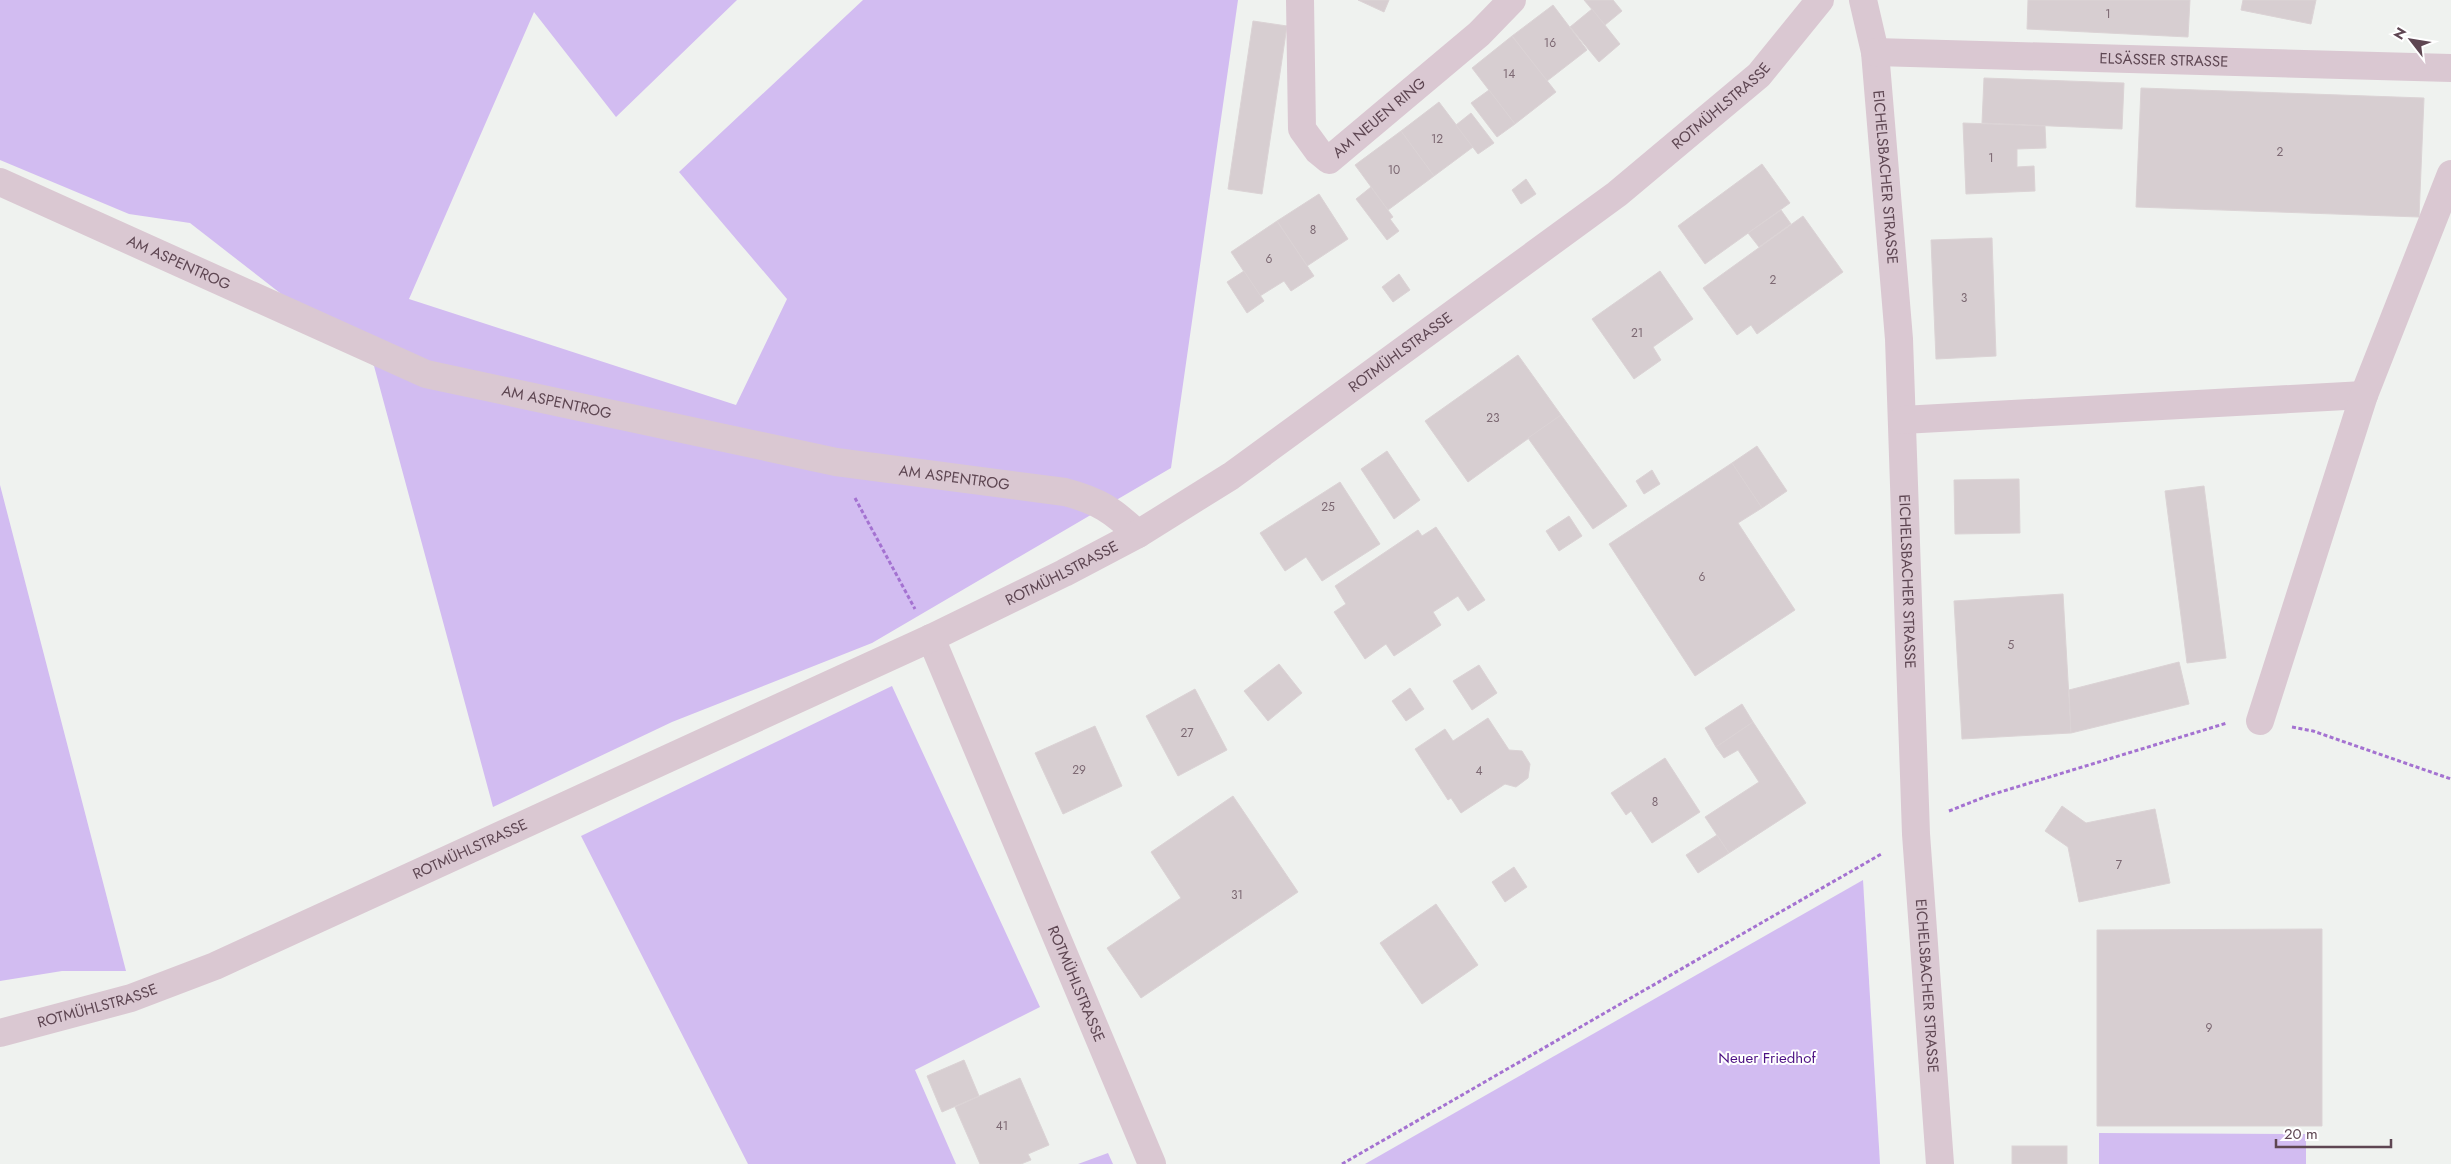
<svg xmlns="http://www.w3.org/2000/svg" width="2451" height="1164" font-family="Jost,sans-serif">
<rect width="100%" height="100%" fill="#eff2ef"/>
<g fill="#d2bcf1">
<polygon points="0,0 737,0 616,117 534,12 409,299 736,405 787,299 679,172 863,0 1238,0 1171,468 872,643 672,722 493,807 374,366 190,223 129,214 0,160"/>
<polygon points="0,485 126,971 62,971 0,981"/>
<polygon points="892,686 1040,1007 915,1070 956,1164 748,1164 581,836"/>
<polygon points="1863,880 1880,1164 1365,1164"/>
<polygon points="2099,1133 2306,1134 2306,1164 2099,1164"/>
<polygon points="1108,1153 1113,1164 1078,1164"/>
</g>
<g fill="#d7ced1" stroke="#dbd3d5">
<polygon points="1358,0 1389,0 1384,12"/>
<polygon points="1584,0 1613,0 1622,11 1605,25"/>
<polygon points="2028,0 2190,0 2188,37 2027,29"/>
<polygon points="2243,0 2316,0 2311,24 2241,10"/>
<polygon points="1553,5 1587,50 1547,81 1512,36"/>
<polygon points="1592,9 1620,44 1599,62 1570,27"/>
<polygon points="1253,21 1287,26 1262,194 1228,189"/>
<polygon points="1512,36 1556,92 1515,124 1472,68"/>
<polygon points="1984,78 2124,83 2122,129 1982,123"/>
<polygon points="2141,88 2424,98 2419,217 2136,207"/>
<polygon points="1489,90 1515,124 1497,137 1471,103"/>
<polygon points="1439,102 1473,147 1434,176 1401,131"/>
<polygon points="1471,113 1494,143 1478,154 1456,125"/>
<polygon points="1963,123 2045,126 2046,148 2017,149 2017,167 2034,166 2035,191 1966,194"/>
<polygon points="1401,131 1434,176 1388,210 1355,165"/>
<polygon points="1762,164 1790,203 1705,264 1678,226"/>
<polygon points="1526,179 1536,194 1521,204 1512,190"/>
<polygon points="1371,187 1393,217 1390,219 1399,231 1387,240 1356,199"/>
<polygon points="1319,194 1348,239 1307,266 1277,221"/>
<polygon points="1781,210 1791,224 1759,247 1748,233"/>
<polygon points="1803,216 1843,272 1757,334 1751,325 1737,335 1703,288"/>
<polygon points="1277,221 1314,276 1291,291 1284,281 1260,296 1231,252"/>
<polygon points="1992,238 1996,356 1936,359 1931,240"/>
<polygon points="1244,271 1264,301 1247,313 1227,282"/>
<polygon points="1660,271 1693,319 1653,347 1661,360 1634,379 1592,319"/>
<polygon points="1399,274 1410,290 1393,302 1382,287"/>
<polygon points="1518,355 1561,415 1468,482 1425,421"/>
<polygon points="1561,415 1627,506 1593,529 1528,438"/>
<polygon points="1757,446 1787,491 1762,508 1732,463"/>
<polygon points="1387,451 1420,500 1394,519 1361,469"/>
<polygon points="1732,463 1762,508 1738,523 1795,610 1695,676 1609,544"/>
<polygon points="1652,470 1660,484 1644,494 1636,481"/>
<polygon points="2019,479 2020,533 1955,534 1954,480"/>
<polygon points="1340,482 1380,544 1322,581 1306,557 1285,571 1260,533"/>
<polygon points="2204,486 2226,658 2187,663 2165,491"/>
<polygon points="1569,516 1582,536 1559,551 1546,531"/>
<polygon points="1436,527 1485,600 1468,611 1458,596 1433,612 1441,625 1394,656 1386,644 1365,659 1334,612 1346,604 1335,586 1418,530 1422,536"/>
<polygon points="2063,594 2071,733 1962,739 1954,601"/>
<polygon points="2179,662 2189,704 2071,733 2069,690"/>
<polygon points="1279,664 1302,693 1268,721 1244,691"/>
<polygon points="1479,665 1497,693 1472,710 1453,681"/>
<polygon points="1410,688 1424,709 1406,721 1392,701"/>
<polygon points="1195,689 1227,750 1178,776 1146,716"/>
<polygon points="1742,704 1753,722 1716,747 1705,728"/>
<polygon points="1488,718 1509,750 1522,751 1530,764 1528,778 1516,787 1505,784 1461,813 1451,798 1448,800 1415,749 1445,729 1453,741"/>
<polygon points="1753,722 1806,803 1729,853 1705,817 1759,782 1738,750 1724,758 1716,747"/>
<polygon points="1095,726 1122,786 1063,814 1035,753"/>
<polygon points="1665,758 1700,812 1652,843 1631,811 1626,815 1611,793"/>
<polygon points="1233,796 1298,892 1141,998 1107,948 1181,898 1151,852"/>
<polygon points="2062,806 2086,823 2155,809 2170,883 2079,902 2068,847 2045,831"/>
<polygon points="1717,835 1729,853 1698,873 1686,855"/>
<polygon points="1514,867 1527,887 1505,902 1492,882"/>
<polygon points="1436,904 1478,965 1422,1004 1380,943"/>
<polygon points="2322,929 2322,1126 2097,1126 2097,930"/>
<polygon points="964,1060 979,1096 942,1112 927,1076"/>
<polygon points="1020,1078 1049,1145 1028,1154 1031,1160 1021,1164 980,1164 955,1107"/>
<rect x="2012" y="1146" width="55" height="18"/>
</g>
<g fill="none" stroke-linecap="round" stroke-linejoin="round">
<g stroke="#a472d1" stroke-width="3" stroke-dasharray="4 2.5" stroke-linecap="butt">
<polyline points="855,498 915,609"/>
<polyline points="2292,727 2313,731 2451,779"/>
<polyline points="1949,811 1987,796 2227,723"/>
<polyline points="1342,1164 1883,853"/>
</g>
<g stroke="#dac8d2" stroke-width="28">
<path id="s1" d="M1300,0L1302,129L1318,151L1329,160L1479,34L1512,0"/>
<path id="s2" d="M1863,0L1875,52L1899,339L1916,834L1940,1164"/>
<path id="s3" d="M1875,52L2451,68"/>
<path id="s4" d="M0,182L426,374L836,462L1065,492C1099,501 1112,510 1138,534"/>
<polyline points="1902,420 2364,395"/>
<path id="s5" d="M931,638L1152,1164"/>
<polyline points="2260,721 2364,395 2451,174"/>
<path id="s6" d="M0,1033L131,998L215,966L931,638L1064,573L1138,534L1231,476L1617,194L1759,75L1820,0"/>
</g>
</g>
<g text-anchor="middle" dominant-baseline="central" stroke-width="4" stroke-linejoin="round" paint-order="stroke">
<g font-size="12" fill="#7c6872">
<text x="2108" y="14">1</text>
<text x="1550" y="43">16</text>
<text x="1509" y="74">14</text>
<text x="1437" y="139">12</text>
<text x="2280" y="152">2</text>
<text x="1991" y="158">1</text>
<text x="1394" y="170">10</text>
<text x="1313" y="230">8</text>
<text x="1269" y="259">6</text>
<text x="1773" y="280">2</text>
<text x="1964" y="298">3</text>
<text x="1637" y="333">21</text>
<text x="1493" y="418">23</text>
<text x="1328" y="507">25</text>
<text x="1702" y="577">6</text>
<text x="2011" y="645">5</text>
<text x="1187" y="733">27</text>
<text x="1079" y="770">29</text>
<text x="1479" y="771">4</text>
<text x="1655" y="802">8</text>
<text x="2119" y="865">7</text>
<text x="1237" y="895">31</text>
<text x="2209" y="1028">9</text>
<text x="1002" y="1126">41</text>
</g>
<g font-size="15" fill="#5e4652" stroke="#fff">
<text stroke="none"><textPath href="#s3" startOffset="289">ELSÄSSER STRASSE</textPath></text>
<text stroke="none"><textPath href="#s6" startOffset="1969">ROTMÜHLSTRASSE</textPath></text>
<text stroke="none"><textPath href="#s1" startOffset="236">AM NEUEN RING</textPath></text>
<text stroke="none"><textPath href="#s2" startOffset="179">EICHELSBACHER STRASSE</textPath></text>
<text stroke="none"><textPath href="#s4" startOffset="196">AM ASPENTROG</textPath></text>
<text stroke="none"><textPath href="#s6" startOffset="1564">ROTMÜHLSTRASSE</textPath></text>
<text stroke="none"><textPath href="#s4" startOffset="601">AM ASPENTROG</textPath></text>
<text stroke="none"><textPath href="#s4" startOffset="1006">AM ASPENTROG</textPath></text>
<text stroke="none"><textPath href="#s6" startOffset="1159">ROTMÜHLSTRASSE</textPath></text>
<text stroke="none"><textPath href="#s2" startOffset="584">EICHELSBACHER STRASSE</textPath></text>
<text stroke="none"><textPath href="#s6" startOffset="506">ROTMÜHLSTRASSE</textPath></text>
<text stroke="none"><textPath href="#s5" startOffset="375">ROTMÜHLSTRASSE</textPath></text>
<text stroke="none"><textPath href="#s2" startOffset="989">EICHELSBACHER STRASSE</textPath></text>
<text stroke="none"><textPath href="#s6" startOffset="101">ROTMÜHLSTRASSE</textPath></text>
</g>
<g font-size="15" fill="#4d1284" stroke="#fff">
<text x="1767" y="1058">Neuer Friedhof</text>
</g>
</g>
<g transform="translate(2411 40) rotate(301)" stroke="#ffffff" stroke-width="4" paint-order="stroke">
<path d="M0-4L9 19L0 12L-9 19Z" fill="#5e4652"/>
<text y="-8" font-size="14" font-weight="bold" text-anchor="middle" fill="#5e4652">N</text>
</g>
<path d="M2276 1139v8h115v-8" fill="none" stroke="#5e4652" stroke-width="2.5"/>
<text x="2284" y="1139" font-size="15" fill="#5e4652" stroke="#ffffff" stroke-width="4" paint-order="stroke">20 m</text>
</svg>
